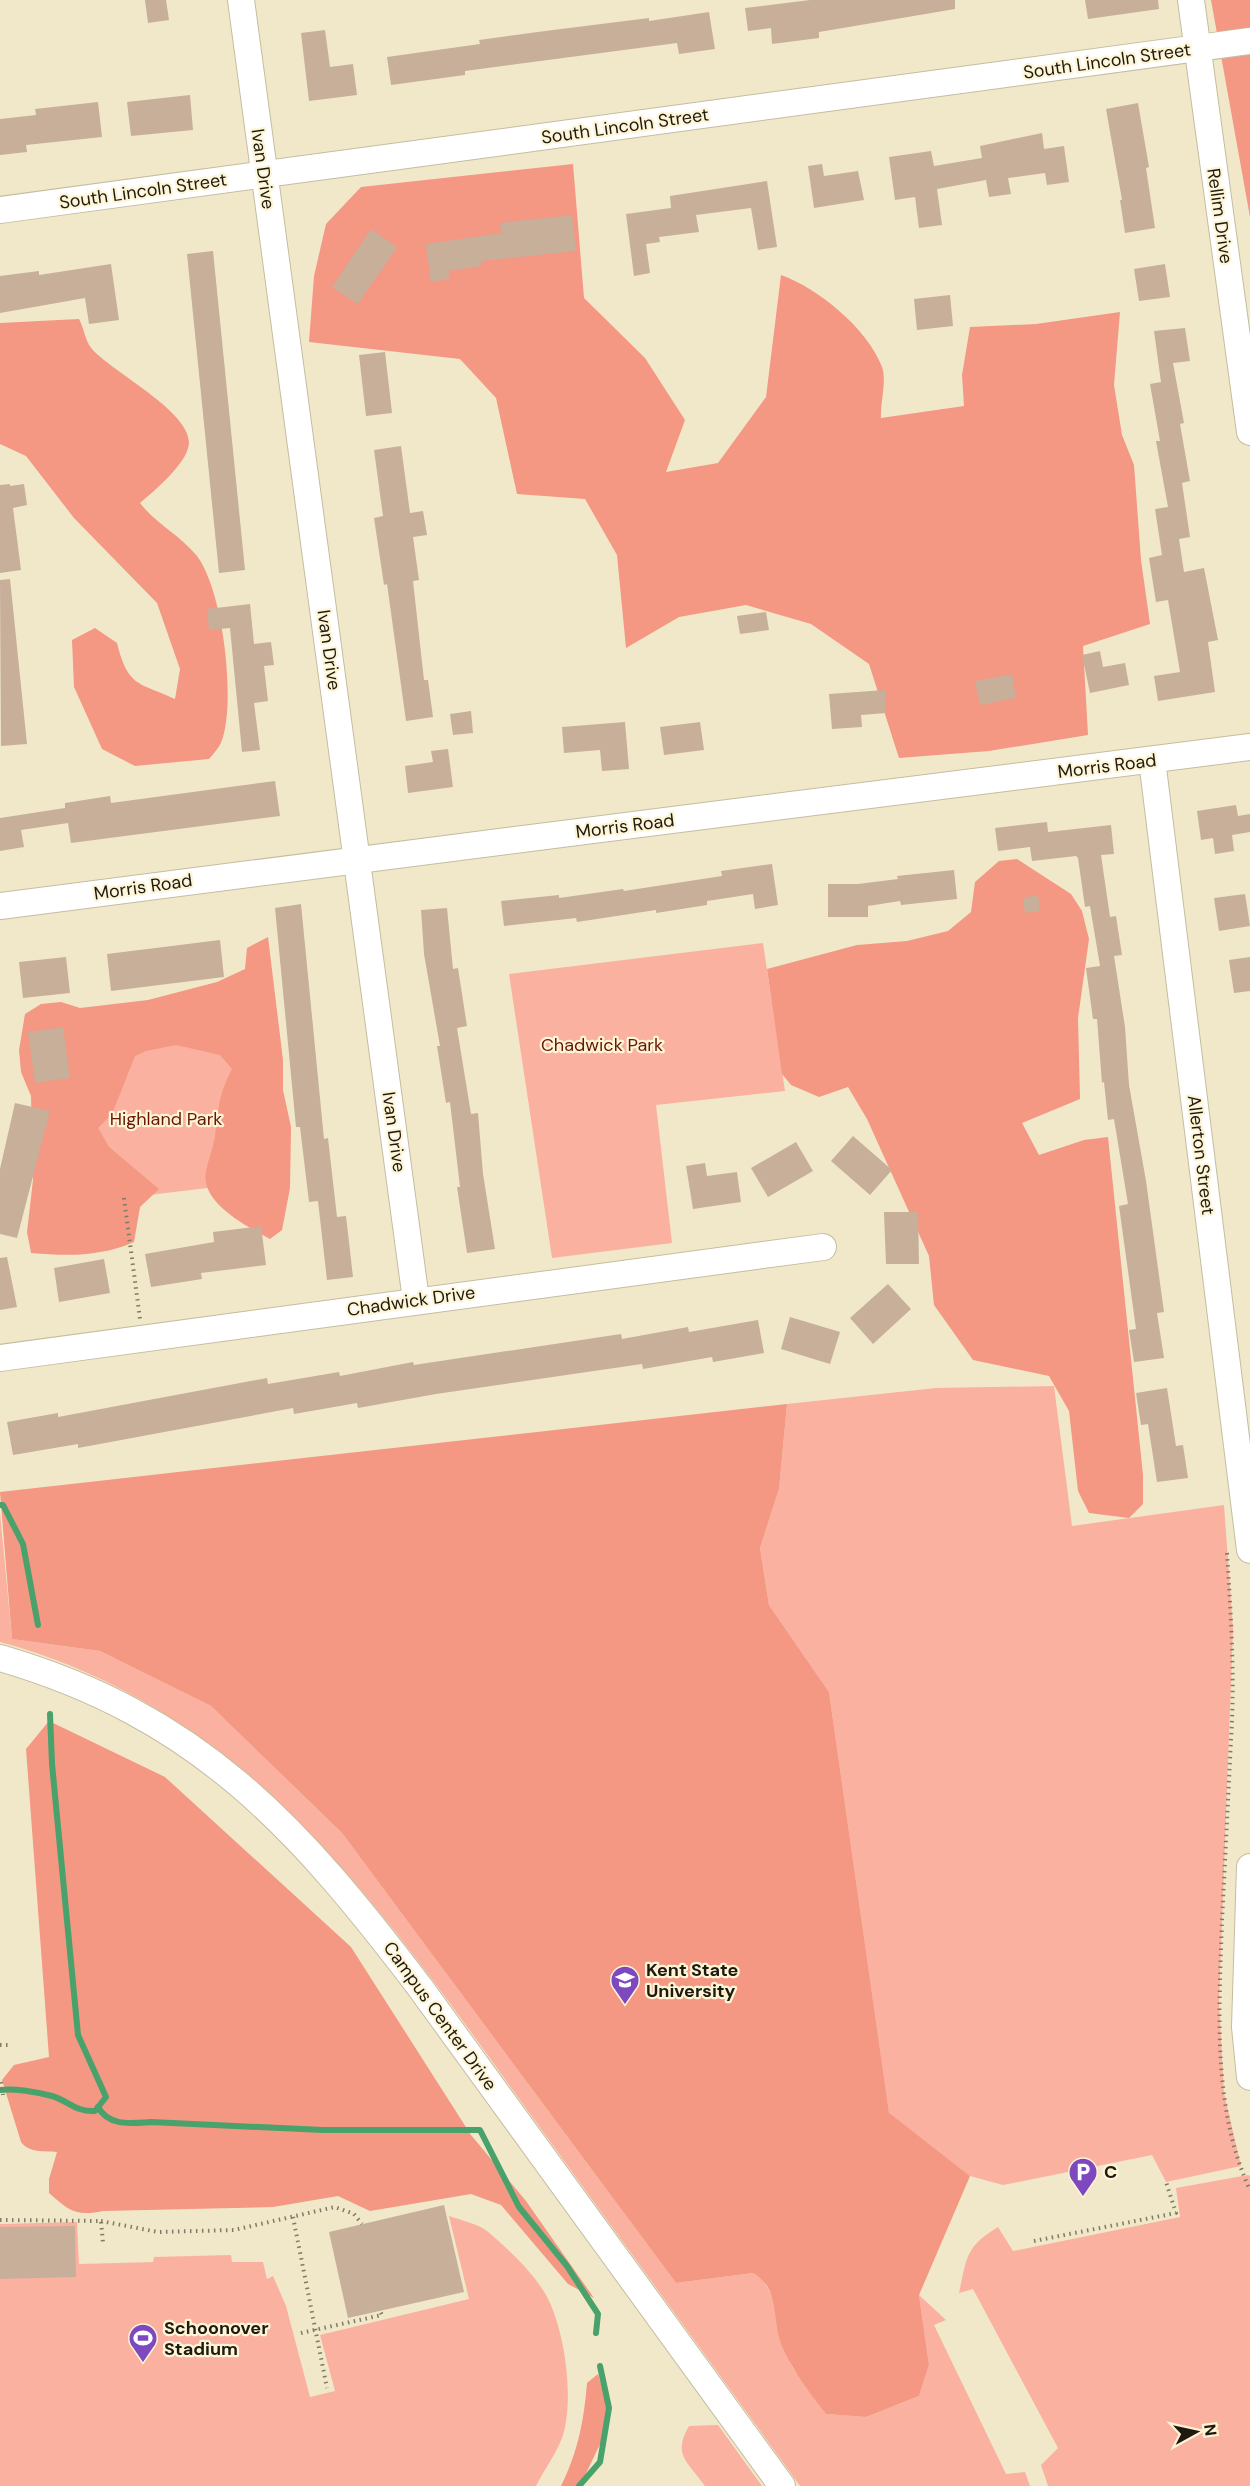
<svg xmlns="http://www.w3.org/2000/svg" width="1250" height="2486" font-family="'DM Sans',sans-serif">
<rect width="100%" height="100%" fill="#f1e8ca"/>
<g fill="#fbb1a0">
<polygon points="763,943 785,1091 656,1105 672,1243 552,1258 509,974"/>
<polygon points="206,1027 244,1063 232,1185 116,1199 82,1141 124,1028"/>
<polygon points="1054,1386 1072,1526 1224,1505 1233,1629 1219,2002 1224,2093 1241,2166 1166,2182 1152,2155 1003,2185 970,2176 889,2114 829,1692 769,1605 760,1548 779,1489 787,1404 936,1388"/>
<path d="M0,1513L12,1639L100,1651L211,1706L342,1833L676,2283L753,2273L762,2278L774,2300L780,2341L793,2368L826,2414L866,2417L919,2396L929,2365L919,2295L946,2320L934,2325L1006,2474L1025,2472L1030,2486H800C714,2367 627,2248 541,2129C393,1926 258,1712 0,1642Z"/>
<path d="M1248,2175L1250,2176V2486H1048L1041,2465L1058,2448L973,2289L959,2293C967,2257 965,2247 998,2227L1013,2251L1180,2217L1176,2188Z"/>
<path d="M449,2216C461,2220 478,2224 487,2231C507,2248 533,2272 546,2295C565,2329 575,2401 562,2438C556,2454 544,2470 536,2486H0V2224L77,2222L79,2264L153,2262L154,2257L231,2255L232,2262H263L267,2279L273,2276L286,2306L310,2397L335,2391L320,2335L469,2299Z"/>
<path d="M718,2425L762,2486H705C688,2462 672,2455 689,2426Z"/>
</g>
<g fill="#f49783">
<polygon points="1211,0 1250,0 1250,217"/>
<path d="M573,164L584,298L645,358L685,420L666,472L718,463L766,397L781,275C818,288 868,329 882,367C887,381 880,403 881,418L964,406L962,375L970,327L1036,324L1120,312L1114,385L1122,435L1134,465L1141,560L1150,624L1083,646L1088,735L989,751L899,758L869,664L811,624L746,605L679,617L626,648L617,555L585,499L517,494L496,398L460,359L309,342L314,276L326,224L361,187Z"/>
<path d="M79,319C84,328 85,341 92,349C112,372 190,411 189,443C188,463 154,491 140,503C156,524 180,535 197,556C223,590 236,701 222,740C220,747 213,754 209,759L135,766L102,749L74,687L72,640L95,628L117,643C128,687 138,682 175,699L180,669L157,603L74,518L26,456L0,444V323Z"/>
<polygon points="1017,859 1071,894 1082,911 1089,939 1078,1018 1080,1099 1022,1123 1039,1155 1084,1140 1108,1137 1143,1475 1143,1504 1129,1518 1089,1513 1078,1491 1069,1411 1049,1376 973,1360 934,1305 929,1256 867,1119 848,1087 819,1097 791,1085 782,1074 767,969 857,945 907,941 948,931 971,912 975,882 999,861"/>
<path d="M268,937L283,1060V1090L291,1127L290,1188L282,1230L270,1239C248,1227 200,1203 206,1172C208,1160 213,1149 215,1136C219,1107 218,1096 232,1069L220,1055L176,1045L146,1051L135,1056L112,1114L98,1128L109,1147L159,1189L140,1207L134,1242C99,1257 68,1256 31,1253L27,1232L33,1180L31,1096L21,1072L19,1050L25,1014L41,1004L61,1002L80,1008L148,1000L217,982L245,969L247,948Z"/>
<path d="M787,1404L779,1489L760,1548L769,1605L829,1692L889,2113L970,2176L919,2295L929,2365L919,2396L866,2417L826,2414C809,2392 792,2370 781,2344C772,2319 780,2288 753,2273L676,2283L342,1833L211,1706L100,1651L12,1639L0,1492Z"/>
<path d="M49,1721L165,1777L351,1947L471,2135L526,2201L594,2298L568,2284L501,2205L471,2194L370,2211L338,2196L273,2207L103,2211C76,2217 68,2210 49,2193V2179L57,2152C44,2151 29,2153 21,2142L2,2080L14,2065L49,2057L26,1749Z"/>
<path d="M598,2374L607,2405L601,2442L580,2486H561C578,2452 584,2420 587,2383Z"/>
</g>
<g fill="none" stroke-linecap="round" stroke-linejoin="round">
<g stroke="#49a16c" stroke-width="6">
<polyline points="0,1505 3,1505 23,1544 38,1625"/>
<path d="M0,2090C14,2088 37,2092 52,2096C69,2101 75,2112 95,2111L106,2097L78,2035L52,1764L50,1714"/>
<path d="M98,2107C109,2127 132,2123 151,2122L323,2130H480L519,2207L567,2266L598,2314L596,2333"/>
<polyline points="579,2486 600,2462 609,2408 600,2366"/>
</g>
</g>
<g fill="#c7af9a">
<polygon points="145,0 166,0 169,20 148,23"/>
<polygon points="810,0 955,0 955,9 819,32 819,38 772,44 771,28 748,31 745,8"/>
<polygon points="1085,0 1158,0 1159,9 1088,19"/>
<polygon points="709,12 715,49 679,54 677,43 465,71 465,75 391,85 387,57 480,44 479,40 553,30 649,18 649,21"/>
<polygon points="325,30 330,67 353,64 357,95 309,101 301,33"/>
<polygon points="190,95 193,130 131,136 127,102"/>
<polygon points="98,102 102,137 26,145 27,152 0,155 0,119 36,115 35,109"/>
<polygon points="1138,103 1149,167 1146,168 1155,228 1125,233 1120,200 1122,200 1106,109"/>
<polygon points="1042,133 1044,149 1064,146 1069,182 1047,185 1045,173 1008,178 1011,194 989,197 986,180 937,189 942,225 919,228 915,197 895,200 889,157 931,151 934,166 982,158 980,146"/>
<polygon points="822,164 824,176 858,171 864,200 814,208 808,166"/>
<polygon points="767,181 777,247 758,250 751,208 696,215 699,232 659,237 660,242 646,244 650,273 634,276 626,214 671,208 670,196"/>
<polygon points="572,215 576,251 481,261 482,266 448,271 450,279 431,282 426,244 501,233 500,223"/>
<polygon points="371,229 397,247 358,304 332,287"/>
<polygon points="213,251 245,570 219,573 187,254"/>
<polygon points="111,264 119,320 89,324 85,298 0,313 0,276 39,271 39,275"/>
<polygon points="1165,264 1170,297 1139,301 1134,269"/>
<polygon points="950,295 953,326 917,330 914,299"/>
<polygon points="1185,328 1190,361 1173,363 1184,423 1180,424 1190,481 1182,483 1190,537 1179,539 1184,572 1204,568 1218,640 1208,642 1215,692 1158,701 1154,676 1180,672 1168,600 1156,602 1149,558 1162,555 1155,509 1168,507 1156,441 1160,441 1150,384 1161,382 1154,331"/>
<polygon points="385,352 392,413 366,416 359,355"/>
<polygon points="401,446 410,513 423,511 427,535 413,537 419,580 413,581 424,680 428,680 433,717 406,721 387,584 384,585 374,518 383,516 374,450"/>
<polygon points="10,484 10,486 24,484 27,505 13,508 21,570 0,573 0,485"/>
<polygon points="10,579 27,744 1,746 0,580"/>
<polygon points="250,604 254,644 271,642 274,665 264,666 268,701 254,703 260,750 242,752 230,628 209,630 207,609"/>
<polygon points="766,612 769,630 740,634 737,616"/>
<polygon points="1100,651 1103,667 1125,663 1129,685 1090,693 1082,655"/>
<polygon points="1012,674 1016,698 980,705 975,681"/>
<polygon points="885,690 886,713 861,715 862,727 832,729 829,694"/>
<polygon points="471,711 473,733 453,735 450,714"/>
<polygon points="625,722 629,769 602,771 600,750 564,753 562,727"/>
<polygon points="700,722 704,750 664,755 660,727"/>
<polygon points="448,749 453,787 408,793 405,766 433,762 431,751"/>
<polygon points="275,781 280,816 71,843 68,823 21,830 24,847 0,851 0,818 65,808 65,803 110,796 111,803"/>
<polygon points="1236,805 1238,816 1250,814 1250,832 1232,835 1234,851 1215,854 1213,838 1201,840 1197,811"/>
<polygon points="1047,822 1048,832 1111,825 1114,854 1101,855 1110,917 1116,916 1122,955 1114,956 1125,1027 1129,1085 1146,1181 1164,1312 1157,1313 1164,1358 1134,1362 1129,1330 1136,1329 1119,1206 1128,1204 1114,1119 1108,1120 1104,1082 1102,1083 1097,1019 1093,1019 1086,968 1100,966 1090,906 1085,907 1078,858 1076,856 1032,861 1030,847 998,851 995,828"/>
<polygon points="772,864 778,905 755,909 753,894 707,901 707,905 656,913 656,910 577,922 576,918 504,926 501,901 559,895 559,898 623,889 624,891 722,876 721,871"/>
<polygon points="954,870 957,899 901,905 900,901 868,906 868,917 828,917 828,884 858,884 898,879 897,876"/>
<polygon points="1245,894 1250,926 1219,931 1214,898"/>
<polygon points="1038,895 1040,911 1025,913 1023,898"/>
<polygon points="301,904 324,1139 328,1138 337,1217 346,1216 353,1277 327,1280 318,1201 309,1202 300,1127 296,1127 275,908"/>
<polygon points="447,908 453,969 458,968 467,1026 457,1028 471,1114 478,1113 483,1174 495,1249 467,1253 457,1187 460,1187 450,1102 446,1103 437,1046 440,1046 424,954 421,910"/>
<polygon points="220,940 224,977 111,991 107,954"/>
<polygon points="66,957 70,993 23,998 19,962"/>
<polygon points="1250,957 1250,991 1234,993 1229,960"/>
<polygon points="63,1027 70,1078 35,1083 28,1032"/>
<polygon points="15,1103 50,1111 17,1238 0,1234 0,1169"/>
<polygon points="853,1136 892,1170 870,1195 831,1161"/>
<polygon points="796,1142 813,1171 768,1197 751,1168"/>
<polygon points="705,1163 707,1176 737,1172 741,1202 693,1209 686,1166"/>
<polygon points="884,1212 918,1212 919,1264 886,1264"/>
<polygon points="261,1226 266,1265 201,1273 202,1279 151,1287 145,1254 214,1242 213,1232"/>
<polygon points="7,1257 17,1307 0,1310 0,1258"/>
<polygon points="104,1259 110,1293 59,1302 54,1268"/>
<polygon points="888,1284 911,1309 873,1344 850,1318"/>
<polygon points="790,1317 840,1332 830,1364 781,1349"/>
<polygon points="758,1320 764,1353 713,1362 712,1357 643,1369 642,1364 436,1394 358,1408 357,1403 294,1414 293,1408 78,1448 78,1444 13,1455 7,1422 58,1413 58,1417 267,1378 268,1384 339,1372 340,1376 413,1362 414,1365 621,1334 622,1339 688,1327 689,1332"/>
<polygon points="1167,1388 1176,1446 1183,1445 1188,1478 1157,1482 1148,1424 1141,1425 1136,1393"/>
<polygon points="444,2205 464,2292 348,2318 329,2232"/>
<polygon points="75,2226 76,2277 0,2279 0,2227"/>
</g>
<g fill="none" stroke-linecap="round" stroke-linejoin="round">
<g stroke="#c5bda0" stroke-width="28">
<g id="minor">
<polyline points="241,0 416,1300"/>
<polyline points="1191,0 1250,432"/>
<polyline points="0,210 1250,41"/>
<polyline points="1152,760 1250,1550"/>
<path d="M0,906C416,850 834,802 1250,747"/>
<polyline points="0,1358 823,1247"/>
<path d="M0,1658C199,1716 298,1827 419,1986L782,2486"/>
<polyline points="1250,1867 1245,2027 1250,2077"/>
</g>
</g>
<g stroke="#807a66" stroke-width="4" stroke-dasharray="1.5 4.5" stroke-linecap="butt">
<polyline points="124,1198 140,1319"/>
<path d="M1227,1553C1231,1616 1235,1677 1231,1739C1228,1800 1225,1861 1222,1921C1219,2009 1212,2108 1250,2190"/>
<polyline points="0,2045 10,2045"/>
<polyline points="1,2082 3,2095"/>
<polyline points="293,2217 327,2388"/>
<polyline points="0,2220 101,2221 103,2243"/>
<polyline points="101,2221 158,2232 234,2230 335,2207 354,2214 362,2224"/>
<polyline points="1034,2241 1176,2213 1166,2182"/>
<polyline points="301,2333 382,2315 380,2311"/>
</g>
<use href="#minor" stroke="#fff" stroke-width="26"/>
</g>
<defs>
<g id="university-pin" transform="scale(1.5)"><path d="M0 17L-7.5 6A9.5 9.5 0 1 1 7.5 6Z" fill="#7e48bf" stroke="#fef5d7"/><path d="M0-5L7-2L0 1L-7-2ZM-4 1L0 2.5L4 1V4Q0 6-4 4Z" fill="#fff"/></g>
<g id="parking-pin" transform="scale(1.5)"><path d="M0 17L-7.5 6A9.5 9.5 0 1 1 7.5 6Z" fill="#7e48bf" stroke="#fef5d7"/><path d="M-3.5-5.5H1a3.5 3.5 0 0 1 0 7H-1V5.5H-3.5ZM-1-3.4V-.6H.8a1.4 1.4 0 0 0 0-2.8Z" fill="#fff"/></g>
<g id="stadium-pin" transform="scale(1.5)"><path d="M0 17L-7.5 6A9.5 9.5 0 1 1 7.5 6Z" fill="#7e48bf" stroke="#fef5d7"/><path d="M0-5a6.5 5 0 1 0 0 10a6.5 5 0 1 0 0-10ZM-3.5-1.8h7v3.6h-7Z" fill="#fff"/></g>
</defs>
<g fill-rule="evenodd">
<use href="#university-pin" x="625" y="1980"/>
<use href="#parking-pin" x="1083" y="2172"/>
<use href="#stadium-pin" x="143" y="2338"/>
</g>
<g text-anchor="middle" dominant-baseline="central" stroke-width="4.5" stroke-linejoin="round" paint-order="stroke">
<g font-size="18" fill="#1e1a0f" stroke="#fef5d7">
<text transform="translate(1107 61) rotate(-8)">South Lincoln Street</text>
<text transform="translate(625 126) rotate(-8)">South Lincoln Street</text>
<text transform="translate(263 169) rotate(82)">Ivan Drive</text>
<text transform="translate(143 191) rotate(-8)">South Lincoln Street</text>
<text transform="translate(1220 216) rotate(82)">Rellim Drive</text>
<text transform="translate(329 650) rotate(82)">Ivan Drive</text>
<text transform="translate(1107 766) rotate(-7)">Morris Road</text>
<text transform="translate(625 826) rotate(-7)">Morris Road</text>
<text transform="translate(143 887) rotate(-8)">Morris Road</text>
<text transform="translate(394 1132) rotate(82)">Ivan Drive</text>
<text transform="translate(1201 1155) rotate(83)">Allerton Street</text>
<text transform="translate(411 1301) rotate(-8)">Chadwick Drive</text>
<text transform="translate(440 2016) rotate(54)">Campus Center Drive</text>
</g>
<g font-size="18" fill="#671606" stroke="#fef5d7">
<text x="602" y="1045">Chadwick Park</text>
<text x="166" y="1119">Highland Park</text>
</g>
<g font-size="18" font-weight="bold" fill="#1e1a0f" stroke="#fef5d7" text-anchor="start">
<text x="646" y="1970">Kent State<tspan x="646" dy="21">University</tspan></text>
<text x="1104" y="2172">C</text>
<text x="164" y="2328">Schoonover<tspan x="164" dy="21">Stadium</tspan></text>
</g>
</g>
<g transform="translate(1196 2432) rotate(82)" stroke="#fef5d7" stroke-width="4.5" paint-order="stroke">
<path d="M0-4.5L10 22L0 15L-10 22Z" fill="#1e1a0f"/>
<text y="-9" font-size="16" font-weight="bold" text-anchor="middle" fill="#1e1a0f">N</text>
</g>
</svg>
